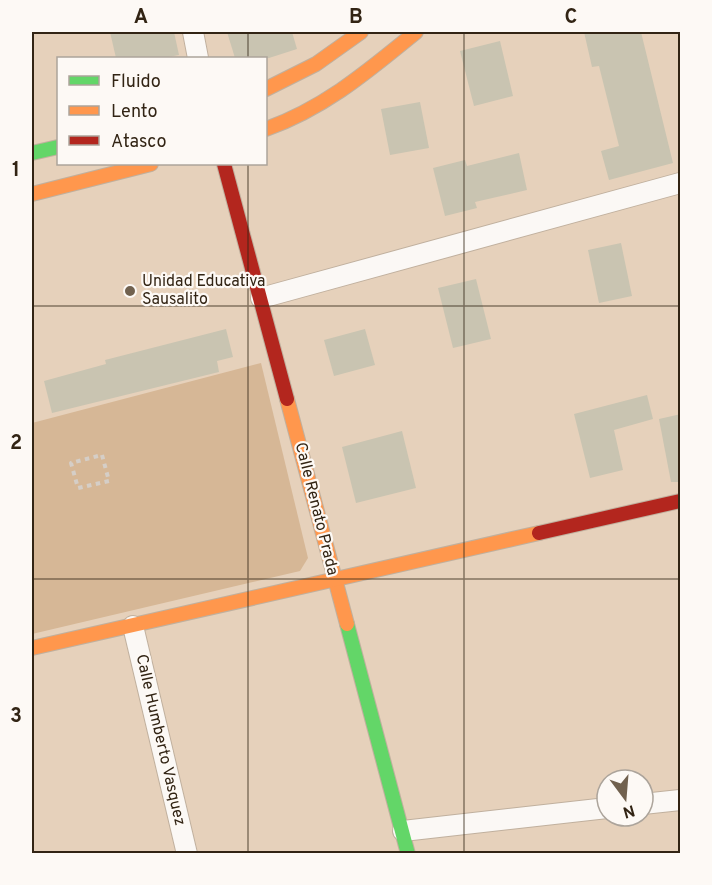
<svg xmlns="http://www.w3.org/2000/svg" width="712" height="885" font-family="Overpass,sans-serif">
<rect width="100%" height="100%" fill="#e6d1bb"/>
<polygon fill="#d6b796" points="261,363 308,558 300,571 32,634 32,423"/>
<g fill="#c9c4b1">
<polygon points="110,32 174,32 179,55 163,58 116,58"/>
<polygon points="227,32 292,32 297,49 269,58 235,58"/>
<polygon points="584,32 641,32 673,163 609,180 601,151 619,146 599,66 592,67"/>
<polygon points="500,41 513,96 474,106 460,51"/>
<polygon points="420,102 429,148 390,155 381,109"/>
<polygon points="519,153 527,190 475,202 477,208 445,216 433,168 465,160 467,166"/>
<polygon points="621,243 632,296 599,303 588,250"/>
<polygon points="476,279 491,339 453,348 438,288"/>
<polygon points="226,329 233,357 217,361 219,372 52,413 44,381 106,364 105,360"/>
<polygon points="365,329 375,365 334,376 324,340"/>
<polygon points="647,395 653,419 614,430 623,470 590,478 574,414"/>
<polygon points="681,414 681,482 671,482 659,419"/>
<polygon points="402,431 416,488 356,503 342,447"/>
</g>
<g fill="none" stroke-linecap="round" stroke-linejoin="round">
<g stroke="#c0b09e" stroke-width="22">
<g id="street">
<polyline points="193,32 198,58"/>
<polyline points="261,298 680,183"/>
<polyline points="133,626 187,854"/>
<polyline points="643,804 680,800"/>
<polyline points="403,831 607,808"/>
</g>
</g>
<g stroke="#c0b09e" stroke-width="16">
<g id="fast">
<polyline points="32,153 58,147"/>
<polyline points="347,624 408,854"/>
</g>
</g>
<g stroke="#c0b09e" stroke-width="16">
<g id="slow">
<polyline points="266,89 316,64 361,32"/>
<path d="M266,129C325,108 368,71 416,32"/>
<polyline points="32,194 151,164"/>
<polyline points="287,399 347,624"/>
<polyline points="32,648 539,533"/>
</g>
</g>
<g stroke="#c0b09e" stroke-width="16">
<g id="jam">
<polyline points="224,164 287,399"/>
<polyline points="539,533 680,501"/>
</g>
</g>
<polygon stroke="#d5cec7" stroke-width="4" stroke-dasharray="4.5 4.5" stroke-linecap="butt" points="102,455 109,481 78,488 71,463"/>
<use href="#street" stroke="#fbf8f5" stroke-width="20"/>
<use href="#fast" stroke="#63d668" stroke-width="14"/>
<use href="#slow" stroke="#ff974d" stroke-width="14"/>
<use href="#jam" stroke="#b3261e" stroke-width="14"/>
</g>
<path fill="none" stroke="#322414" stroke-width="1.5" stroke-opacity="0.55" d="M248,32V58M464,32V854M248,164V854M32,306H680M32,579H680"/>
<circle fill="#71614e" stroke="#fdf9f5" stroke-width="2" cx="130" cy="291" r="6"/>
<g text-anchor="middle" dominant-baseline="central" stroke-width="4.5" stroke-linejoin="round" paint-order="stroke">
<g font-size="16" fill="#322414" stroke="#fdf9f5" text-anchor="start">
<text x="142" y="282">Unidad Educativa<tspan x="142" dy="18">Sausalito</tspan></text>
</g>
<g font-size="16" fill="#322414" stroke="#fdf9f5">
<text transform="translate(316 509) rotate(76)">Calle Renato Prada</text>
<text transform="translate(160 740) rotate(77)">Calle Humberto Vasquez</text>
</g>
</g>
<rect width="712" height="885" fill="none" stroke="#fdf9f5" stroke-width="66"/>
<rect x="57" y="57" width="210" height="108" fill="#fdf9f5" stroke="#aca49b" stroke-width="1.5"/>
<rect x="69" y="76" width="30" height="9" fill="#63d668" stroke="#aca49b" stroke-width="1.5"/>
<text x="111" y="87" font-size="18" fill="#322414">Fluido</text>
<rect x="69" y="106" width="30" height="9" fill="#ff974d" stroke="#aca49b" stroke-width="1.5"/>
<text x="111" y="117" font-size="18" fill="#322414">Lento</text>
<rect x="69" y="136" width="30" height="9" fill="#b3261e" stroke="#aca49b" stroke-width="1.5"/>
<text x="111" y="147" font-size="18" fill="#322414">Atasco</text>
<g transform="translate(625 798) rotate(164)"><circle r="28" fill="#fdf9f5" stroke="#aca49b" stroke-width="1.5"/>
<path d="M0-4.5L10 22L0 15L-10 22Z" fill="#71614e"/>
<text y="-9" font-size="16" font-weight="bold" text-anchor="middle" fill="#322414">N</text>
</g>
<rect x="33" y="33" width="646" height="819" fill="none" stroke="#322414" stroke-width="2"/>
<g font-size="20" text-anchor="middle" font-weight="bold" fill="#322414">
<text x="141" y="23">A</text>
<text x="356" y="23">B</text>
<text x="571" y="23">C</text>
<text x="16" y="176">1</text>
<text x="16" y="449">2</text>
<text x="16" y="722">3</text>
</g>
</svg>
